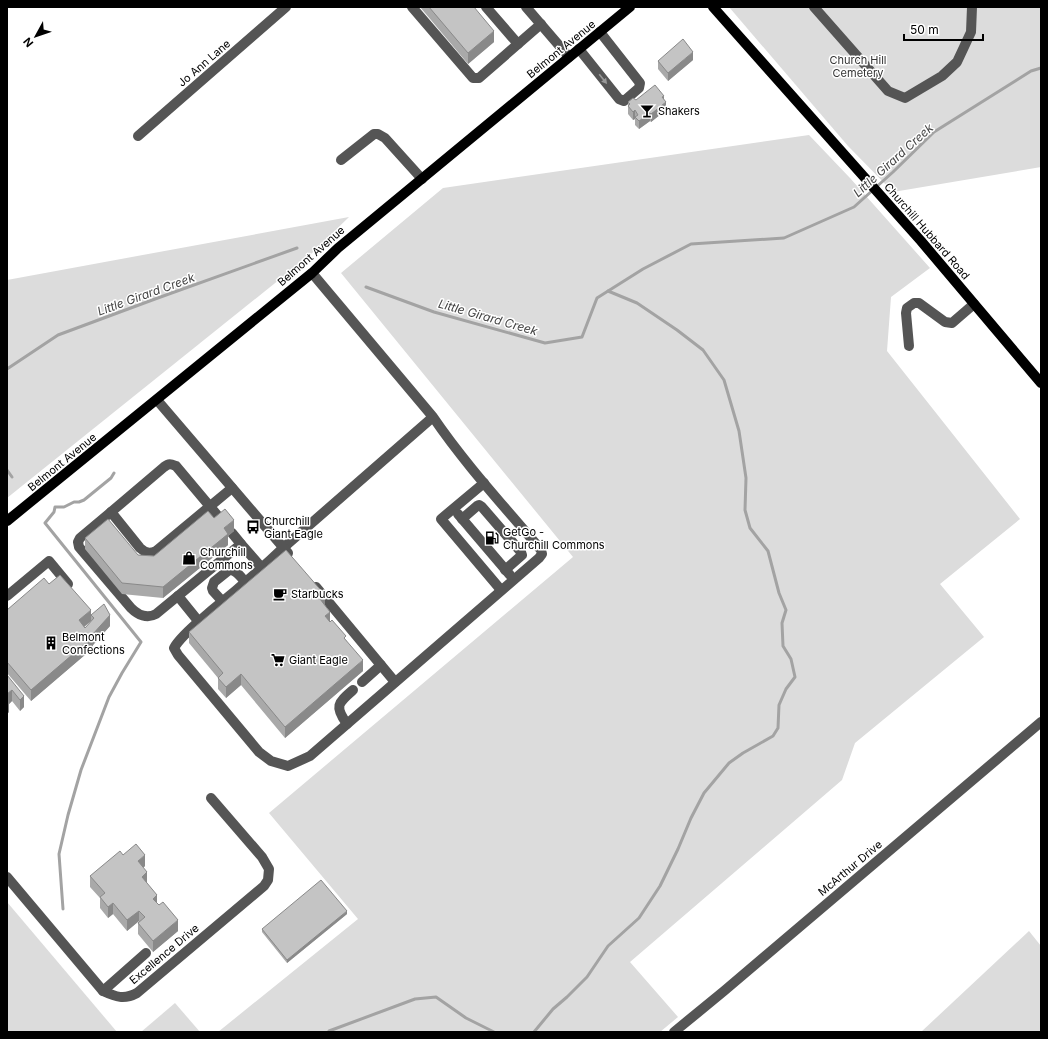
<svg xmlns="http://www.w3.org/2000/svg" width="1048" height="1039" font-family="Inter,sans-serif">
<rect width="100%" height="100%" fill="#fff"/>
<g fill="#dcdcdc">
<polygon points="729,7 1041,7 1041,167 893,192 848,146"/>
<polygon points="809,135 850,178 930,268 891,297 887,351 1020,519 940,584 984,637 855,743 842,780 630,962 678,1017 660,1032 218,1032 358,919 269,813 573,557 341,273 443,188"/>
<polygon points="349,217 310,255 7,498 7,280"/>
<polygon points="7,902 117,1032 7,1032"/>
<polygon points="1029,931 1041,946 1041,1032 921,1032"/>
<polygon points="175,1003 200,1032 141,1032"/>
</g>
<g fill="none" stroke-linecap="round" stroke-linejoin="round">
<g stroke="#a3a3a3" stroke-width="3">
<polyline points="366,287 434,312 545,343 582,337 597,298 643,269 691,244 784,238 854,207 893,172 934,132 1031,71 1041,68"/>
<polyline points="7,369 58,335 155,299 297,248"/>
<polyline points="7,470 12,477"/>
<polyline points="63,909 59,854 68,815 81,770 109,697 122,673 141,642 45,523 54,512 55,507 64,507 74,502 79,502 84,500 111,478 114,473"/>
<polyline points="329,1031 415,999 436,997 466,1018 494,1032"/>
<polyline points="534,1032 553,1009 567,997 587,977 608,946 639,918 660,886 678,849 691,818 704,793 729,763 743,753 773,736 778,728 779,705 786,689 795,677 791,659 783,646 782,623 786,610 779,593 768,551 750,528 745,510 746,478 739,431 724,380 703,350 677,330 637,303 608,291"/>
</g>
<g stroke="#555" stroke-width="10">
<polyline points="412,7 473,78 479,78 541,24"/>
<polyline points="486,7 518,44"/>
<polyline points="526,7 569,57"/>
<polyline points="814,7 888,91 905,98 942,76 957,62 971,32 972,7"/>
<polyline points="579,49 619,99 624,101 639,88 640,83 600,32"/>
<polyline points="138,136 286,7"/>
<polyline points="341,160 374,134 378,134 385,138 422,179"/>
<path d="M312,273L433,417C465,464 504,506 541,550L542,554L539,558L310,756L288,766L271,761L259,752L178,655L174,648C181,635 200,621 211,611C236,591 260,570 283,548L433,417"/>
<polyline points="909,346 906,313 907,308 914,303 919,303 945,322 952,323 974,304"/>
<polyline points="157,400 288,553"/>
<polyline points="484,483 441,519 501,590"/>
<path d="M232,488L156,551C149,554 146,553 140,548L111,512L80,538L78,542L79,547L131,608C138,615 147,619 156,614L241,544L262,568"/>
<path d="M111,512L164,467C169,463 171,464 176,466L223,522"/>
<polyline points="458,514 510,575"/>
<polyline points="462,519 477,506 479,505 482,507 521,552 522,555 505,570"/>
<polyline points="232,533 241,544"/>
<polyline points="316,587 395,682"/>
<polyline points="7,596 49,561 68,584"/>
<polyline points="178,596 199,622"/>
<path d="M223,602L213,591L212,588L214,582L229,570C236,569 241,577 245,582"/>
<polyline points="362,682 381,665"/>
<path d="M347,724C334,706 338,703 353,690"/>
<path d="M7,877L103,991C116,997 124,1000 137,993L264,886L268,880L269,869L262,857L211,798"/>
<polyline points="103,991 146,953"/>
<polyline points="674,1032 724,991 1041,722"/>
</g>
<g stroke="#000" stroke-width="10">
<polyline points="713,7 921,241 1041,383"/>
<polyline points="7,521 312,273 338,248 630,7"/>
</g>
</g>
<g fill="#a9a9a9">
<polygon points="420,7 474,7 494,42 468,64"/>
<polygon points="693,60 668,81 658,69 658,61"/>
<polygon points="664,99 666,110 651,122 650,121 639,129 635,125 635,119 633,120 628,114 628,102 636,100"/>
<polygon points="214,518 234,531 228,536 228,545 163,598 122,594 85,549 85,538 138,555 154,556"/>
<polygon points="49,584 91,621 84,627 85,628 91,621 91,615 110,626 93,645 93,648 31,701 7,673 7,610"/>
<polygon points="325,605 330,622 346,640 363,671 285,738 241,685 226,698 218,689 218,678 189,643 189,632"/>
<polygon points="7,675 24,707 20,711 12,701 9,704 9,712 7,714"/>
<polygon points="123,855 145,866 143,868 147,884 157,903 178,931 153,952 138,934 138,923 139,922 139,921 127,931 113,914 108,918 100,908 100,898 90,887 90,876"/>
<polygon points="347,914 287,963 262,932 262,929"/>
</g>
<g fill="#898989">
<polygon points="494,31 494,42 468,64 468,53"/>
<polygon points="693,52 693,60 668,81 668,73"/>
<polygon points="664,96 664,104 666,102 666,110 651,122 651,114 662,97"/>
<polygon points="635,110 635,119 633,120 633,112"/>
<polygon points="650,113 650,121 639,129 639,121"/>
<polygon points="234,520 234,531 228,536 228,545 163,598 163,587 224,528"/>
<polygon points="325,595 325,606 320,599"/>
<polygon points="91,610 91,621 79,631 79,620"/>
<polygon points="330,612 330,623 325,616"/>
<polygon points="110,615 110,626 93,645 93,648 31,701 31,690"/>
<polygon points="363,660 363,671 285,738 285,727"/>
<polygon points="241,674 241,685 226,698 226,687"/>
<polygon points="12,690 12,701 9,704 9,712 7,714 7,694"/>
<polygon points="24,696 24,707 20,711 20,700"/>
<polygon points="145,855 145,866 138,872 138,861"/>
<polygon points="147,872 147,883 142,888 142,877"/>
<polygon points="157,895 157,906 153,899"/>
<polygon points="113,903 113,914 108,918 108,907"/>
<polygon points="139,911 139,921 127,931 127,920"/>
<polygon points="347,911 347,914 287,963 287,960"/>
<polygon points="178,920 178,931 153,952 153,941"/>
</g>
<g fill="#c4c4c4" stroke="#898989">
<polygon points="429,7 474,7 494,31 468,53"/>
<polygon points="683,39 693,52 668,73 658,61"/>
<polygon points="655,85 664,96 662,97 666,102 651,114 650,113 639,121 635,117 638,115 635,110 633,112 628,106 630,104 628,102 633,98 636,100"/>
<polygon points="225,509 234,520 224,528 228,534 163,587 122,583 85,538 108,519 138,555 154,556 208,511 214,518"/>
<polygon points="286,550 325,595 320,599 330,612 325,616 330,622 332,620 346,636 344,638 363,660 285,727 241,674 226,687 218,678 223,673 189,632"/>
<polygon points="60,575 91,610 79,620 85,628 94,618 91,615 104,604 110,615 92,635 93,637 31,690 7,662 7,610 44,578 49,584"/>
<polygon points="7,675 24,696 20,700 12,690 7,694"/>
<polygon points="136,844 145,855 138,861 147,872 142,877 157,895 153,899 159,905 163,902 178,920 153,941 138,923 145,917 139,911 127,920 113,903 108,907 100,897 105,893 90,876 120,851 123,855"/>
<polygon points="321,880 347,911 287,960 262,929"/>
</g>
<defs><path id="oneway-solid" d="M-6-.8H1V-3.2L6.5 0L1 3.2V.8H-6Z"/></defs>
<use fill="#999" href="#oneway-solid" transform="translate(603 79) rotate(51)"/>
<defs>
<g id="bar-bare" transform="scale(1.08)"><path d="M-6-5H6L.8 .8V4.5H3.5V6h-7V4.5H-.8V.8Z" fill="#000" stroke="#fff" stroke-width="2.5" paint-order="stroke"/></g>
<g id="bus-bare" transform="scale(1.08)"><path d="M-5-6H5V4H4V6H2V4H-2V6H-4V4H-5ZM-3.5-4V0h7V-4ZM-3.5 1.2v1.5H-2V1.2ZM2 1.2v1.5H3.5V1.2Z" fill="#000" stroke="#fff" stroke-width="2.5" paint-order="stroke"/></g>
<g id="fuel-bare" transform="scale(1.08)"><path d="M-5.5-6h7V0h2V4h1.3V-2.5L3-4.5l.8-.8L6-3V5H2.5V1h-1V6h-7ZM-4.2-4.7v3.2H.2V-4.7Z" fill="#000" stroke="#fff" stroke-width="2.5" paint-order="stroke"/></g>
<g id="shop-bare" transform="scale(1.08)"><path d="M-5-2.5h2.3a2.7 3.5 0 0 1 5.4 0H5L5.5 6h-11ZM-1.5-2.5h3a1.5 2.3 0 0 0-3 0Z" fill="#000" stroke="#fff" stroke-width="2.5" paint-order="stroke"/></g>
<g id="cafe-bare" transform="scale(1.08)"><path d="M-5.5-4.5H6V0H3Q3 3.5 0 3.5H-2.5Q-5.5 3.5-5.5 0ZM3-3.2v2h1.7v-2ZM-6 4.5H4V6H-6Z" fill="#000" stroke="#fff" stroke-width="2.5" paint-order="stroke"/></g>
<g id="building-bare" transform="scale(1.08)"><path d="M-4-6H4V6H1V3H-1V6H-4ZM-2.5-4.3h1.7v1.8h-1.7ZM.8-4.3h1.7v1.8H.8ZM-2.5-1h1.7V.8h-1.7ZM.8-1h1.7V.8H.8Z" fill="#000" stroke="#fff" stroke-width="2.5" paint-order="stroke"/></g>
<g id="supermarket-bare" transform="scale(1.08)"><path d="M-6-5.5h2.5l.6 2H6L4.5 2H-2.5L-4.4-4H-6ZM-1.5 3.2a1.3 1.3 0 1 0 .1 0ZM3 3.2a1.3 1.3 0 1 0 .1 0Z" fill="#000" stroke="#fff" stroke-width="2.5" paint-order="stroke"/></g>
</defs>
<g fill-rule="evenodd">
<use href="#bar-bare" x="647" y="111"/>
<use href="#bus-bare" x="253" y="527"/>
<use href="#fuel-bare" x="492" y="538"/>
<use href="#shop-bare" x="189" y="558"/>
<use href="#cafe-bare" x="280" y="594"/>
<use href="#building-bare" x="51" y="643"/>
<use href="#supermarket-bare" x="278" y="660"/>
</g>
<g text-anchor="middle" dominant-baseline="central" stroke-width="3" stroke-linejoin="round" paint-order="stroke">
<g font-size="11" fill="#000" stroke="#fff">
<text transform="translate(561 49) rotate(-39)">Belmont Avenue</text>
<text transform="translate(204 63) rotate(-41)">Jo Ann Lane</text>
<text transform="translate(927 231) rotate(49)">Churchill Hubbard Road</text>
<text transform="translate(311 256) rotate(-41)">Belmont Avenue</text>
<text transform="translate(62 462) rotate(-39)">Belmont Avenue</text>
<text transform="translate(850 868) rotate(-40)">McArthur Drive</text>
<text transform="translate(164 954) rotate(-40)">Excellence Drive</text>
</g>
<g font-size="11" fill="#333" stroke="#fff">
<text x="858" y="60">Church Hill<tspan x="858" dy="13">Cemetery</tspan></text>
</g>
<g font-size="11" fill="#000" stroke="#fff" text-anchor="start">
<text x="658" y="111">Shakers</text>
<text x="264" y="521">Churchill<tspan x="264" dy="13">Giant Eagle</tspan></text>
<text x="503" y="532">GetGo -<tspan x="503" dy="13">Churchill Commons</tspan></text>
<text x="200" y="552">Churchill<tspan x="200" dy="13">Commons</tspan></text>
<text x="291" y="594">Starbucks</text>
<text x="62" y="637">Belmont<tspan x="62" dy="13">Confections</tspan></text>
<text x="289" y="660">Giant Eagle</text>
</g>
<g font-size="12" font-style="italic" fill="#444" stroke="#fff">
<text transform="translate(893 160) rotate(-42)">Little Girard Creek</text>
<text transform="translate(146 294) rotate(-20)">Little Girard Creek</text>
<text transform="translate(488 317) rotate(16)">Little Girard Creek</text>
</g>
</g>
<rect width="1048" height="1039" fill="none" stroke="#000000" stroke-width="16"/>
<g transform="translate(36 36) rotate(230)" stroke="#ffffff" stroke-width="3" paint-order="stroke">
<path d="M0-3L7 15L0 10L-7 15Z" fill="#000000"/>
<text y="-6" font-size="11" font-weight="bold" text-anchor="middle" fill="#000000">N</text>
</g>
<path d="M904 34v6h79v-6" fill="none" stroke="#000000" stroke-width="2"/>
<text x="910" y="34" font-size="12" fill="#000000" stroke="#ffffff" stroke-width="3" paint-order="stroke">50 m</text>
</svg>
